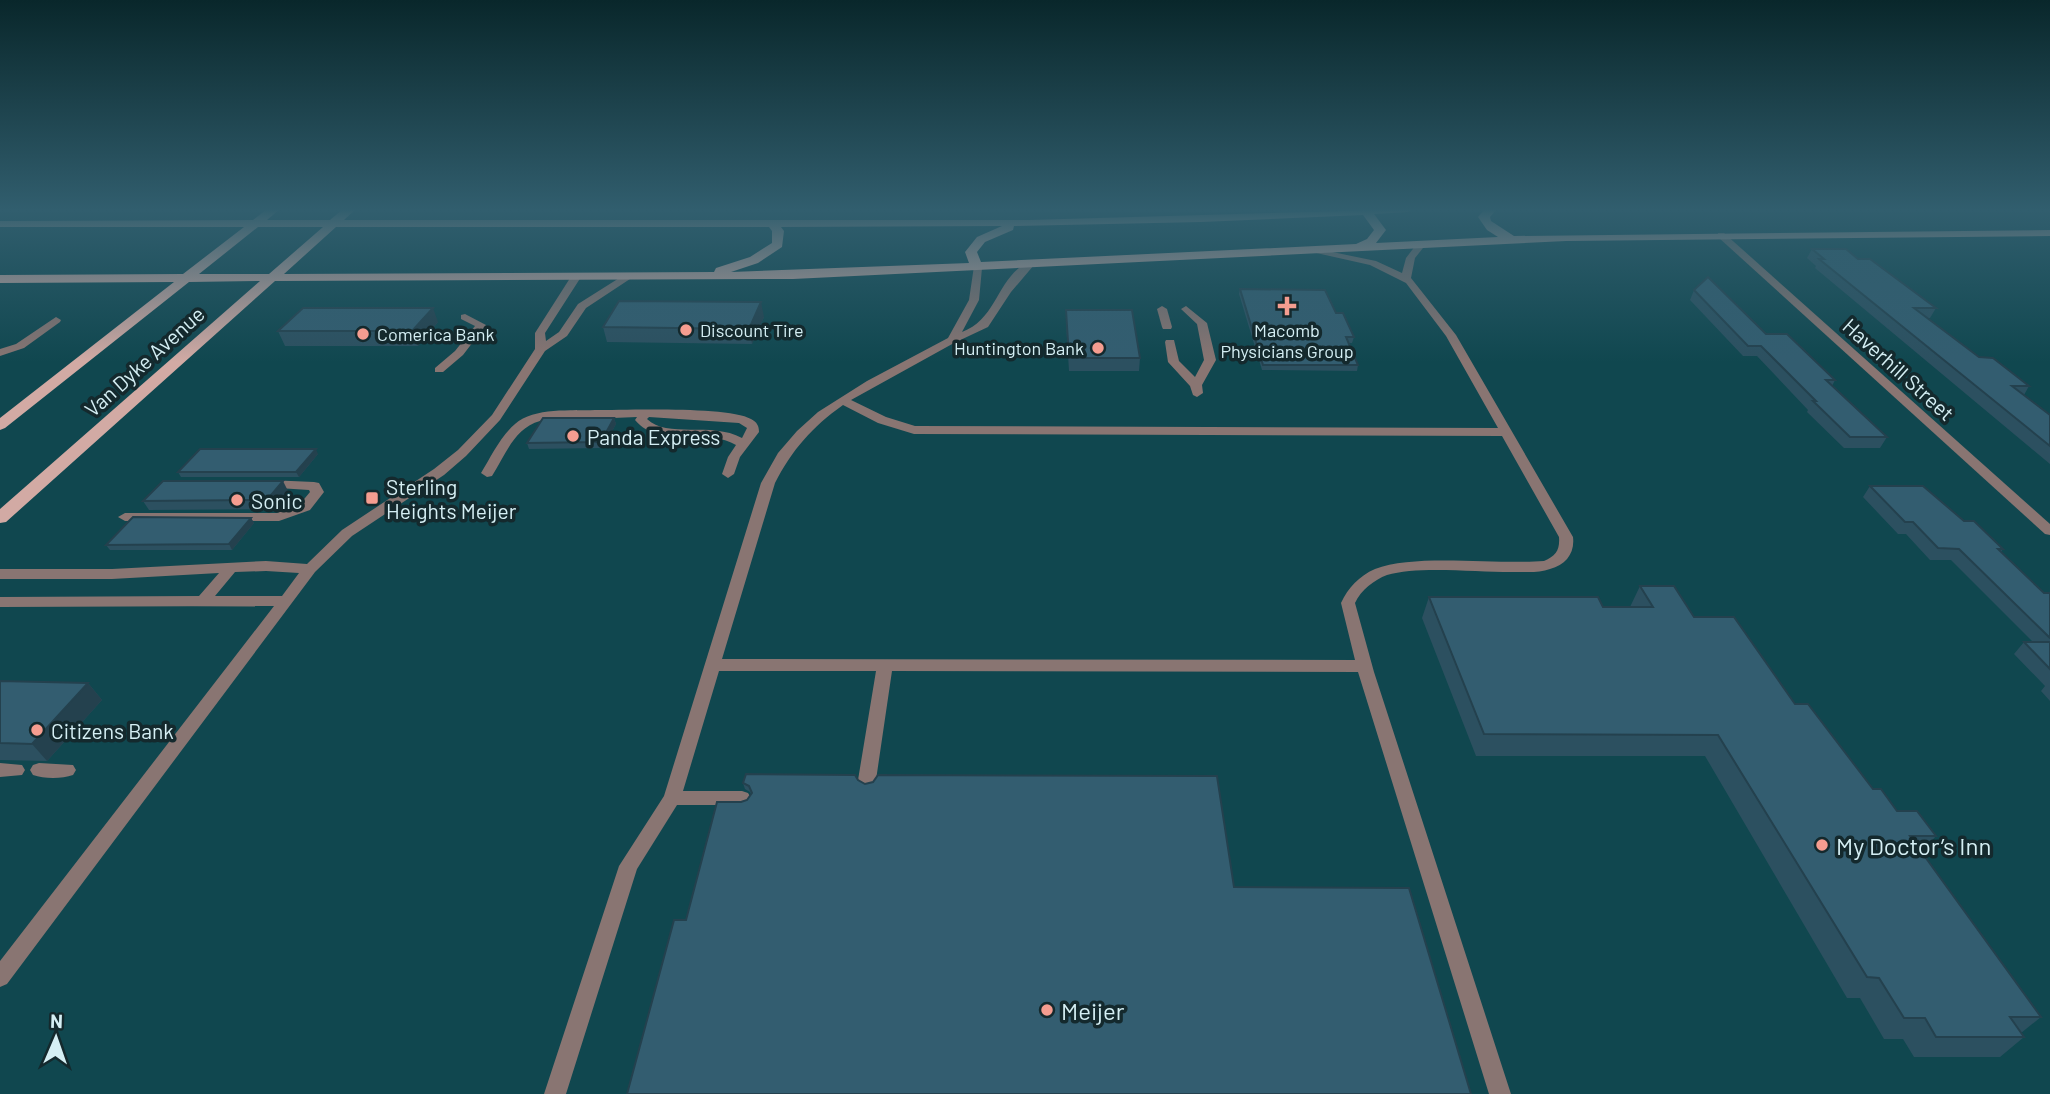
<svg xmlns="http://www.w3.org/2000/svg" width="2050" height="1094" font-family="Barlow,sans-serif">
<rect width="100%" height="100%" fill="#10474f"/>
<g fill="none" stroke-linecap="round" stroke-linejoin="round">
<g fill="#897572" fill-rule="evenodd">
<path d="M1419,241L1427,243L1415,258L1411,278L1456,335L1573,537C1575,553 1566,565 1550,569C1540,573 1528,572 1518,572C1483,573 1419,565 1387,575C1374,580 1361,590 1355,603L1374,672L1511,1094H1489L1358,672L892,671L876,780L873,785L867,787L861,785L858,780L876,671H719L683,791H742L748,793L751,798L748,803L742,805H677L637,869L566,1094H544L619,866L664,796L761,483L778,453L797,431L818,412L867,381L948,338L969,300L974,266L982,268L979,300L962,332C998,319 997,276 1029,262L1034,265L1011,292L988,327L954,343L851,400L886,417L915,426L1498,428L1446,336L1406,283L1370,265L1303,250L1308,247L1376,261L1402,273L1406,258ZM843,405L878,423L914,434L1502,436L1559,537C1560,550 1556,556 1544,561C1497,565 1415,553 1375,569C1359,576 1348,588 1341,603L1355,660L722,659L775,483C792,450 812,427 843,405Z"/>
<path d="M572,275L581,277L545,333L546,341L559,332L578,304L624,275L633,277L586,308L567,336L545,351L500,420L466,456L444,475L352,536L315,572L7,984L0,987V961L274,606L0,607V597L199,596L219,573L112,579H0V569H112L266,561L307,564L342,530L434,469L458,450L492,415L535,349V333ZM266,571L299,573L282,596H215L235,572Z"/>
<polygon points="1162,306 1167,309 1172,327 1171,329 1163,329 1162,327 1157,309"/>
<polygon points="1186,306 1207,323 1216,360 1202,385 1203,393 1197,397 1193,395 1190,386 1168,362 1165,342 1166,340 1174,340 1179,361 1195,377 1204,360 1197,324 1181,309"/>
<polygon points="465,314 486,325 463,355 443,372 435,372 435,368 455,351 475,326 461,319 461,315"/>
<polygon points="56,317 61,320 60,322 24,348 0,356 0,349 16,344"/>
<path d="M595,410C625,410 729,406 751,419C757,422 759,426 759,432L740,457L734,474L728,478L722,474L728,457L736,445C705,426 660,450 635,420L637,417L540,421C514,428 505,456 492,476L487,477L481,473C491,457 500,437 515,424C534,407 572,411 595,410ZM649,417L739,423L747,428L742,438C711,421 667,439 647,419Z"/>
<polygon points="268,480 314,482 319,483 324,492 310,510 279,521 125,521 118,517 125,513 277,513 300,504 310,492 309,490 263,487 261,484"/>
<polygon points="0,763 22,765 25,770 22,775 0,777"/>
<path d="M39,763L73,765L76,770L73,775C62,779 44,779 33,775L30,770L33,765Z"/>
</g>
<polygon fill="#897572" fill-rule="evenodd" points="1718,233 1724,233 2050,524 2050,535 2045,534 1718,237"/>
<path fill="#d2aaa4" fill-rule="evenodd" d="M267,209H280L267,220H330L343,209H356L344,220H1029L1414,209L1408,212L1374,214L1386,230L1376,243L1498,237L1487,230L1478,217L1485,209H1497L1490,217L1491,221L1514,236L2050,230V236L1566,241L793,279L275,281L6,522L0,523V509L260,281L189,282L5,428L0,430V418L174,282L0,283V275L183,274L244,227H0V221L253,220ZM1363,215L1374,230L1367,239L1356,244L981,262L977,252L985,242L1013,230L1014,226L1201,222ZM1002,226L977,237L965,252L969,263L731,272L758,263L782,247L784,231L781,227ZM258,227H323L269,274H199ZM336,227H769L772,231V243L750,257L716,268L714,272L284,274Z"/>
</g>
<g fill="#2c5060">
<polygon points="1812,249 1858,259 1936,308 1930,318 1927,318 1979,357 2029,386 2024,395 2050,415 2050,464 1815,268 1816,266 1807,258"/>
<polygon points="1240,289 1336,313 1354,337 1352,343 1348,343 1358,365 1357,371 1262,370 1239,294"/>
<polygon points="1694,290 1766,334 1835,380 1832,386 1887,437 1880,448 1844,448 1807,412 1808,410 1757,356 1743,356 1690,300"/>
<polygon points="1066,310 1140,358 1139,371 1069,371 1066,323"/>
<polygon points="764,317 752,344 607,342 603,327"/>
<polygon points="438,322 418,346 285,346 278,331"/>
<polygon points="614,418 616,424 603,448 529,449 527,443"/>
<polygon points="318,454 299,477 181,477 178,472"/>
<polygon points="1870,486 1964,521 2003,549 2001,552 2044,593 2050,593 2050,701 2041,691 2045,686 2014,654 2024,642 2033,642 1951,560 1930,560 1906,534 1898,534 1863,497"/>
<polygon points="288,491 272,509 149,510 143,501"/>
<polygon points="251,518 254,523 232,550 110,550 106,545"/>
<polygon points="1640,586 1694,617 1795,704 1873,789 1897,811 1936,836 1922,852 2041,1017 2021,1033 2024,1037 2000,1057 1914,1057 1903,1039 1884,1039 1860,998 1847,998 1705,756 1476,756 1422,618 1429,597 1603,607 1630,607"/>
<polygon points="0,681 88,683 102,700 47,761 0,760"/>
<polygon points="1217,776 686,920 741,802 747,800 751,794 750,792 745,789 743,783 858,780 865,784"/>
</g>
<g fill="#24414e">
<polygon points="761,302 764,317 752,344 749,329"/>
<polygon points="433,308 438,322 418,346 412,331"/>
<polygon points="614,418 616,424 603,448 601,442"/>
<polygon points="316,449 318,454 299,477 296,472"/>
<polygon points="283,481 288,491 272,509 267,500"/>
<polygon points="251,518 254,523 232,550 229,544"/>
<polygon points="88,683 102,700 47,761 32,744"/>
</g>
<g fill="#335d70" stroke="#24414e" stroke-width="2">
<polygon points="1812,249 1846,249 1858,259 1870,259 1936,308 1914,308 1979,357 1993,358 2029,386 2012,386 2050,415 2050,446 1819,259 1824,259"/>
<polygon points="1708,277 1766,334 1787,334 1835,380 1826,380 1887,437 1850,437 1813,401 1816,401 1761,346 1748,346 1694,290"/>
<polygon points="1240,289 1325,290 1336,313 1343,313 1354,337 1346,337 1358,365 1263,365"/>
<polygon points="619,301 761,302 749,329 603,327"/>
<polygon points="303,308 433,308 412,331 278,331"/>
<polygon points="1066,310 1132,310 1140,358 1069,358"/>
<polygon points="543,418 614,418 601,442 527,443"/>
<polygon points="200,449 316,449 296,472 178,472"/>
<polygon points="163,481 283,481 267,500 143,501"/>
<polygon points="1870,486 1923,486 1964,521 1974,521 2003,549 1998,549 2044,593 2050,593 2050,638 1959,549 1938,548 1913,522 1905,522"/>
<polygon points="133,517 251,518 229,544 106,545"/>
<polygon points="1640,586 1674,586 1694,617 1734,617 1795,704 1808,704 1873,789 1881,789 1897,811 1917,811 1936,836 1910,836 2041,1017 2010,1017 2024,1037 1936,1037 1925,1018 1904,1018 1879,978 1867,977 1718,735 1484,734 1429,597 1598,597 1603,607 1653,607"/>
<polygon points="2024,642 2050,642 2050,669"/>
<polygon points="0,681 88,683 32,744 0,743"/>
<polygon points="746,774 855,775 858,780 865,784 873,782 878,775 1217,776 1234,887 1409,888 1471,1094 627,1094 674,920 686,920 717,802 741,802 747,800 752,793 749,786 743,783"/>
</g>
<linearGradient id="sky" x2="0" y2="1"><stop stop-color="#09272b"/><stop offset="0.58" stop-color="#315e6e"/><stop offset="1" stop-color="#315e6e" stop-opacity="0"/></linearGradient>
<rect width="2050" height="362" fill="url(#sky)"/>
<g fill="#f59d90" stroke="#14292d" stroke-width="2.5">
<path d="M1283.5 295.5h7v7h7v7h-7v7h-7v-7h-7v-7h7z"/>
<circle cx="686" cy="330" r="7"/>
<circle cx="363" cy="334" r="7"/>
<circle cx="1098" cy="348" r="7"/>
<circle cx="573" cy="436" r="7"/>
<rect x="365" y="491" width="14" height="14" rx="3.5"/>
<circle cx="237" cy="500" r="7"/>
<circle cx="37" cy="730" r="7"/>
<circle cx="1822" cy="845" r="7"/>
<circle cx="1047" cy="1010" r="7"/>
</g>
<g text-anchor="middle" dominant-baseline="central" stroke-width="7" stroke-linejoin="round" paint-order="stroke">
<g font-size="18" fill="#d5eff4" stroke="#14292d" text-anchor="start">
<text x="700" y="330">Discount Tire</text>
<text x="1287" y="330" text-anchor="middle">Macomb<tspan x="1287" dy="21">Physicians Group</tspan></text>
<text x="377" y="334">Comerica Bank</text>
<text x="1084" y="348" text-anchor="end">Huntington Bank</text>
</g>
<g font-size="21" fill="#d5eff4" stroke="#14292d">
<text transform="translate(144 361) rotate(-42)">Van Dyke Avenue</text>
<text transform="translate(1899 369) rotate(42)">Haverhill Street</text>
</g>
<g font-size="21" fill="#d5eff4" stroke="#14292d" text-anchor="start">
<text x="587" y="436">Panda Express</text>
<text x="386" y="486">Sterling<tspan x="386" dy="24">Heights Meijer</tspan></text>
<text x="251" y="500">Sonic</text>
<text x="51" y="730">Citizens Bank</text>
</g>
<g font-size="24" fill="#d5eff4" stroke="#14292d" text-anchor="start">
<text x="1836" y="845">My Doctor’s Inn</text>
<text x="1061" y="1010">Meijer</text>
</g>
</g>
<g transform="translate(56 1038) rotate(2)" stroke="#14292d" stroke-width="5" paint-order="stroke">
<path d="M0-5L12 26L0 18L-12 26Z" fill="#d5eff4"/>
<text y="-10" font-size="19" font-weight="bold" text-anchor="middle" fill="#d5eff4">N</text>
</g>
</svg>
